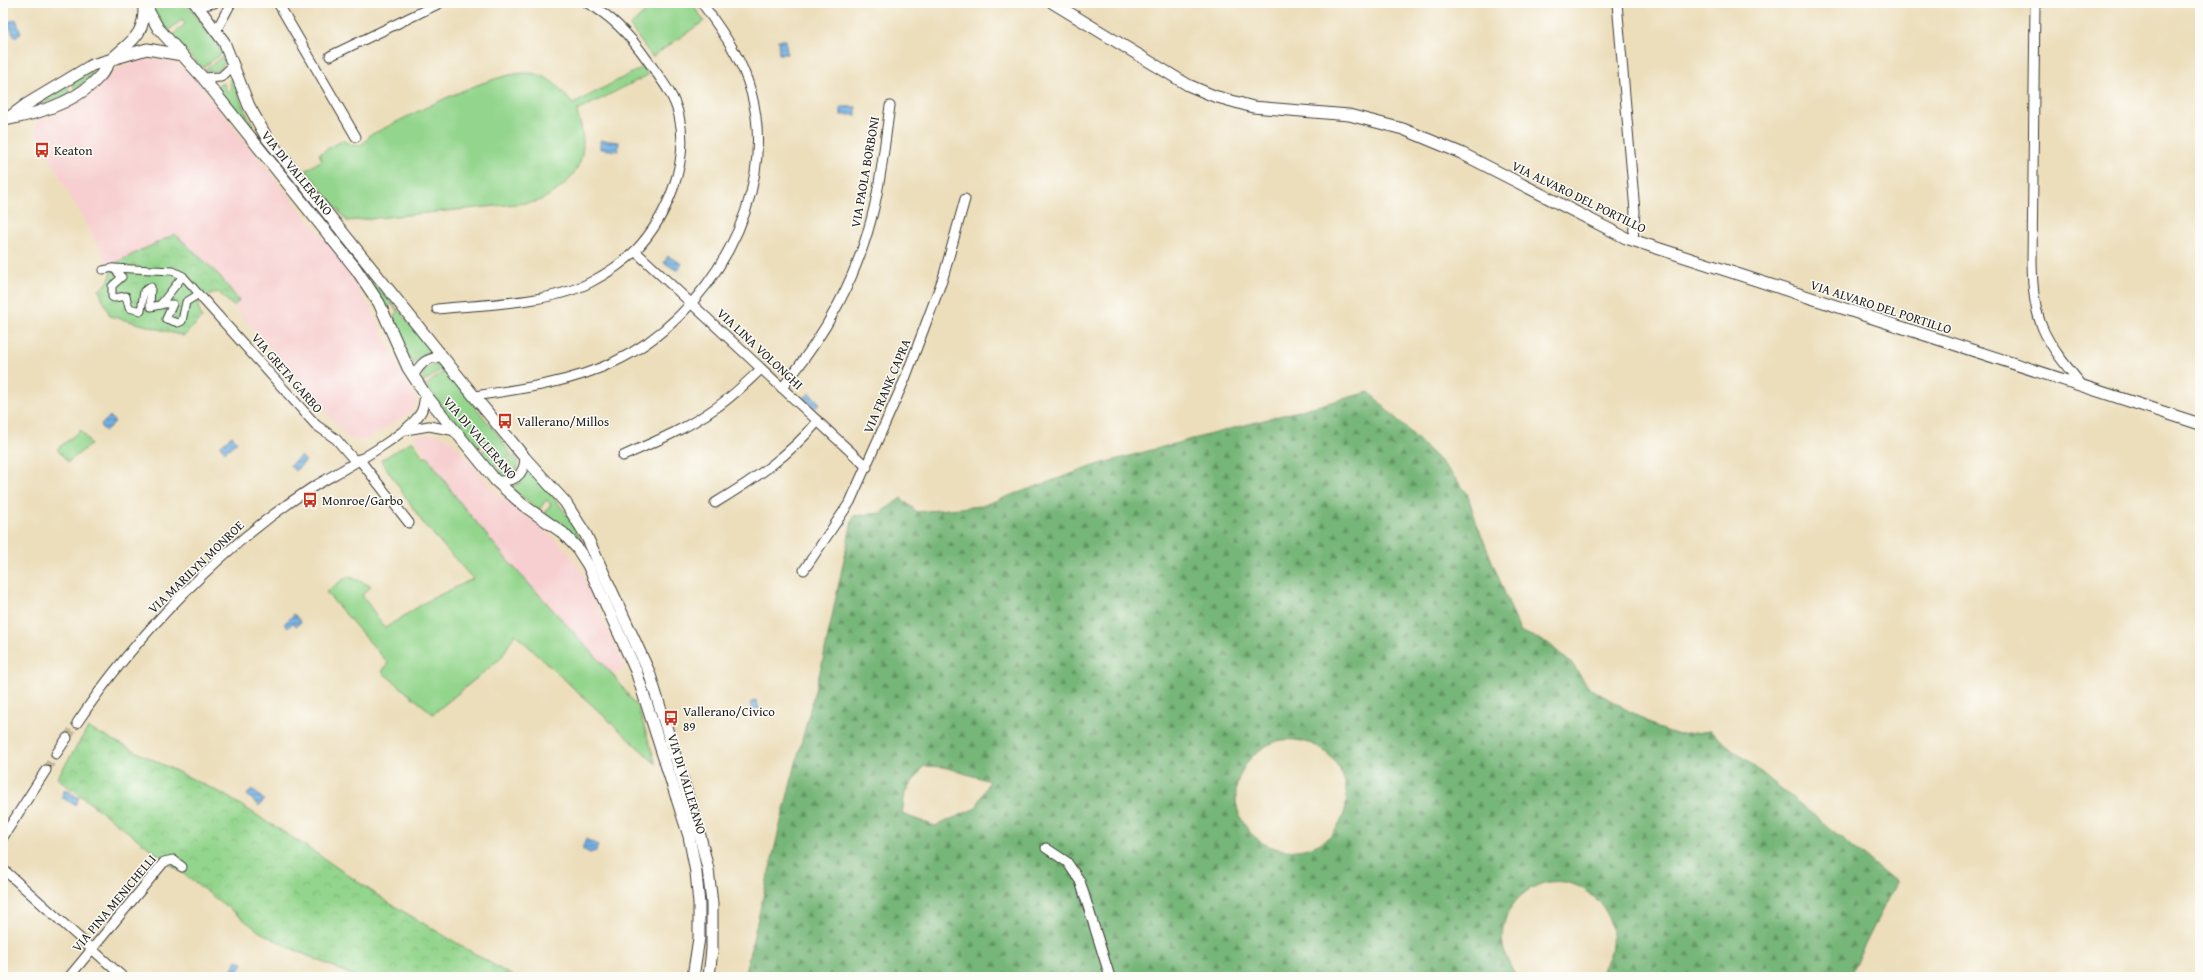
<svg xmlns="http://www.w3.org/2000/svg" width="2203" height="980" font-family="'Gentium Book Plus',serif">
<defs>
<pattern id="forest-firs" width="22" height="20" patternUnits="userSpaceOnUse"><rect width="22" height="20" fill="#76b678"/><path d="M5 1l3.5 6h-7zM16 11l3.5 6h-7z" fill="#609362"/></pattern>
<pattern id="park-crowns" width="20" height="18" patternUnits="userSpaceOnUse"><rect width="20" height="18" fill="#93d58c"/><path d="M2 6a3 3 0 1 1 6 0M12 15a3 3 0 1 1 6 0" fill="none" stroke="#7eb678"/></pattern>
<pattern id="water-rules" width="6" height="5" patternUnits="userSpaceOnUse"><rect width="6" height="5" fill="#71afe3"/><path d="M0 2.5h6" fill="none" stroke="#5c8eb7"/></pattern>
</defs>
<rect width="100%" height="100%" fill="#fdfcf7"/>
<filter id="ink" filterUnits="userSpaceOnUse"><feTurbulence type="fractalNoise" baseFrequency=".025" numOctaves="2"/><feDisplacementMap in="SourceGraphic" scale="8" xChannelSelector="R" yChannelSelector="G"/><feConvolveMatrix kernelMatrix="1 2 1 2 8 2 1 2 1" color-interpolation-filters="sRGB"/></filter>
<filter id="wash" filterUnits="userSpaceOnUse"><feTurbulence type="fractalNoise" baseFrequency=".012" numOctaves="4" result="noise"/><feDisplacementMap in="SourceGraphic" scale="16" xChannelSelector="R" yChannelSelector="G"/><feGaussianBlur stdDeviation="0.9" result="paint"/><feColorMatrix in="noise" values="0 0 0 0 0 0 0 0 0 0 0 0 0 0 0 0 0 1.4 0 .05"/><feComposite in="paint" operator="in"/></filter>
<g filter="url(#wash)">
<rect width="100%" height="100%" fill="#ecdebb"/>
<g fill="#f7cfd0">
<polygon points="145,59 162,59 175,63 190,73 342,262 379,324 402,375 416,396 416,404 410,413 366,440 356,441 348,437 233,306 239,300 219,275 109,266 35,133 35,128 38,120 60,113 116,70 131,62"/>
<polygon points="427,434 437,434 452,441 499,496 553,537 569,553 581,571 625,668 613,675 507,560 458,500 413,436"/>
</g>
<g fill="#93d58c" stroke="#587854">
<polygon points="149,3 187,3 223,53 202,68 172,36 185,24 182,19 167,32"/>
<polygon points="655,3 692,3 704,21 652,57 630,26"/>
<path d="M224,56C226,69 215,74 204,70Z"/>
<path d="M643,67L648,75L577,111C578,118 581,125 582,132C588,167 566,189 536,202L347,221L306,170L322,160L319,154L343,140C353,148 363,148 370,135C405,119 500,65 536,74C553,78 562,92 573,104Z"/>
<polygon points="91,71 94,74 75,89 71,83"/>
<polygon points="232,77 244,109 261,141 215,86 224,83 227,92 232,90 229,80"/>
<polygon points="66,85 70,93 56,100 36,106"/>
<polygon points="357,259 432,352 424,354 412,364 393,320 397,312 392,304 388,306 390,314"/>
<path d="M435,365L443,368L423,383C422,373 425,366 435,365Z"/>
<polygon points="445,370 503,441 502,442 512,455 494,468 480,453 491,444 488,440 476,448 425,386"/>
<polygon points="81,430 91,444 68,462 57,449"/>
<polygon points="412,441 424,458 427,456 458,500 508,561 613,675 638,708 656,764 515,634 501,658 433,714 382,672 388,663 326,592 348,576 369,585 371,587 362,595 385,628 429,600 473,579 423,523 381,460"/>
<polygon points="516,455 518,468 513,475 503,476 495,472"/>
<polygon points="529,469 566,513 590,556 589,557 571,534 545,513 551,504 546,500 539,510 510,487 520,483"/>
</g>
<path fill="url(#forest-firs)" stroke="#49694a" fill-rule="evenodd" d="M1369,392L1446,467L1467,493L1477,524L1520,631L1548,643L1573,665L1588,687L1658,728L1679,735L1710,731L1896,882L1849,977H1596C1610,964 1615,945 1611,927C1609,915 1603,904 1593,896C1542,851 1470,920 1518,977H744L783,813L823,660L853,516L880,513L901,498L917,512L981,506L1099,464ZM1281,740C1359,733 1371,842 1297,850C1282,852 1266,847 1255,837C1219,804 1237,752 1281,740ZM924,766L944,767L989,781L976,808L935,826L902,814L905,792Z"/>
<g fill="url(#park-crowns)" stroke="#587854">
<path d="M175,234L219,275L239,301L233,306L218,292L202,298L198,306L202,318L184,336L110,316L99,290C108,284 114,276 109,266Z"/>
<polygon points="88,728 223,794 298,841 389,903 514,977 356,977 288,947 260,932 57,778"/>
</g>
<g fill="url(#water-rules)" stroke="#466680">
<polygon points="16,19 21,34 14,37 8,22"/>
<polygon points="778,40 786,40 787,54 779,54"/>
<rect x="841" y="107" width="15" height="8"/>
<polygon points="600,140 619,142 618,151 600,149"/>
<polygon points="668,256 682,264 678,271 664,263"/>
<polygon points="809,393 820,403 815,408 804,398"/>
<polygon points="110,416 115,422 105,431 100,426"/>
<polygon points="232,436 237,442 225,452 220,446"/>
<polygon points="301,456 306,461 295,471 290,465"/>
<polygon points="294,614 301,622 296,626 293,623 288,628 284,624"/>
<polygon points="756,700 761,714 754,716 750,703"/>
<polygon points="65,789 79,798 75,805 61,797"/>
<polygon points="252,789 264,800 259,806 247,795"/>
<polygon points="586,839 598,845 596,851 590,853 582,849"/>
<polygon points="237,960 243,963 236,977 228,974"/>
</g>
</g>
<g filter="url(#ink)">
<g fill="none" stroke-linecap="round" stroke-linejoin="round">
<g stroke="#c2b79b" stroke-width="9" stroke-dasharray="9 4.5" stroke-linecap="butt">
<polyline points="67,738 77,723"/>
<polyline points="46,770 56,754"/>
</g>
<g stroke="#3b3934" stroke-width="9">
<g id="pedestrian">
<polyline points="113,268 173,271 183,276 199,294"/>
<polyline points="103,270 113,268 122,277 112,286 112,297 114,298 126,296 129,308 141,311 144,291 151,287 150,305 151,307 164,304 173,304 166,319 178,323 182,321 186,302 199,294 202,298"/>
<polyline points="160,305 183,276"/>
</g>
</g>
<g stroke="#3b3934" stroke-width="11">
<g id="minor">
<polyline points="278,3 356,137"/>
<polyline points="1617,3 1635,211 1633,241"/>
<path d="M2035,3L2032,261C2033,323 2043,338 2082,385"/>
<polyline points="197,6 214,3"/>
<polyline points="216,31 231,3"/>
<polyline points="330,56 440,3"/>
<polyline points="203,78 221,77 234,65"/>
<polyline points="635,251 867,467"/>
<polyline points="202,298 316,425 336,439 355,461"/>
<path d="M437,309C484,304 549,304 591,282C606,274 624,262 636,250C667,217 690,162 679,116C675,96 660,78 648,61C632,38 613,16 587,3"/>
<path d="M413,377C420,363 427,357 443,357"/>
<path d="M782,388C826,334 858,277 874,208C882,174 885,140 890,106"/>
<path d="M474,396C522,389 569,383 614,362C708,318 780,197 751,92C742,58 722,31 702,3"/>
<polyline points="406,430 429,426 456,431"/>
<path d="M623,456C654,442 686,429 714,409C731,398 746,383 761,369"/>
<polyline points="359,459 409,523"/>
<path d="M496,481C513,482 524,477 525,458"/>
<path d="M715,503C753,480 789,456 818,421"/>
<polyline points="804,570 850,502 905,379 943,278 965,199"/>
<path d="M77,723C135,636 225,543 313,487C338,472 409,435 421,412C424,407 424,400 425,394"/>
<polyline points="56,754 67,738"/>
<polyline points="3,837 46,770"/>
<polyline points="1046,848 1067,862 1080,881 1110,977"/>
<polyline points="3,869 123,977"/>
<polyline points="69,977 164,862 173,860 182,867"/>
</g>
</g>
<g stroke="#3b3934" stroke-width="13">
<g id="tertiary">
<polyline points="144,3 158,28 203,78 356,269 379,303 408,368 425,394 496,481 523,505 563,533 577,548 588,565 636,671 689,836 696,872 699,904 699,938 693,977"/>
<polyline points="195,3 224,42 249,106 267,138 474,396 525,458 565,502 586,535 649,672 700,836 708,869 712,904 712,949 709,977"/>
<polyline points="1053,3 1188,85 1214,96 1253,107 1349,115 1403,129 1461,153 1626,238 2200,424"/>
<path d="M9,119C41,113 78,101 100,76C105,70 108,63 113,58C132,40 145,35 144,6"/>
<polyline points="3,122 27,104 92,65 147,49 182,55"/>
</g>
</g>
<use href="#pedestrian" stroke="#fff" stroke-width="7"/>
<use href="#minor" stroke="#fff" stroke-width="9"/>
<use href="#tertiary" stroke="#fff" stroke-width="11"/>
</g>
</g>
<defs>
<g id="bus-bare" transform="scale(1.2)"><path d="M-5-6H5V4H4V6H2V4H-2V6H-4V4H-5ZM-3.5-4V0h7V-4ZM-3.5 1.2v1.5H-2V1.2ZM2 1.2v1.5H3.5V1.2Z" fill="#c8321e" stroke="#fdfcf7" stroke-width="2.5" paint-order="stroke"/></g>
</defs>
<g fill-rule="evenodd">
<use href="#bus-bare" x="42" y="150"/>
<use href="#bus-bare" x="505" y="421"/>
<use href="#bus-bare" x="310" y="500"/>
<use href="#bus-bare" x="671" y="718"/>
</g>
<g text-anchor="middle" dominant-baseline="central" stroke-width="3" stroke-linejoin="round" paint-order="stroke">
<g font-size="13" fill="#1c1c1c" stroke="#fdfcf7" text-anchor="start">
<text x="54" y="150">Keaton</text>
<text x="517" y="421">Vallerano/Millos</text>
<text x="322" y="500">Monroe/Garbo</text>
<text x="683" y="711">Vallerano/Civico<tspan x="683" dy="15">89</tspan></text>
</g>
<g font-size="13" fill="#1c1c1c" stroke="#fdfcf7">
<text transform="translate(865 172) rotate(-80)">VIA PAOLA BORBONI</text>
<text transform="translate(297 173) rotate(51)">VIA DI VALLERANO</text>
<text transform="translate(1579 197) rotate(26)">VIA ALVARO DEL PORTILLO</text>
<text transform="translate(1881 307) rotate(18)">VIA ALVARO DEL PORTILLO</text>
<text transform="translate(760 349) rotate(43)">VIA LINA VOLONGHI</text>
<text transform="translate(287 373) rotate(49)">VIA GRETA GARBO</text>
<text transform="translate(887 386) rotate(-67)">VIA FRANK CAPRA</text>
<text transform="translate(480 438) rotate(49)">VIA DI VALLERANO</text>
<text transform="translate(196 567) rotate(-44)">VIA MARILYN MONROE</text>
<text transform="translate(687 784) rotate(73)">VIA DI VALLERANO</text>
<text transform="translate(114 903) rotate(-50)">VIA PINA MENICHELLI</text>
</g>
</g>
<rect width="2203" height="980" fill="none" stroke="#fdfcf7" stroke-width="16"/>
</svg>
